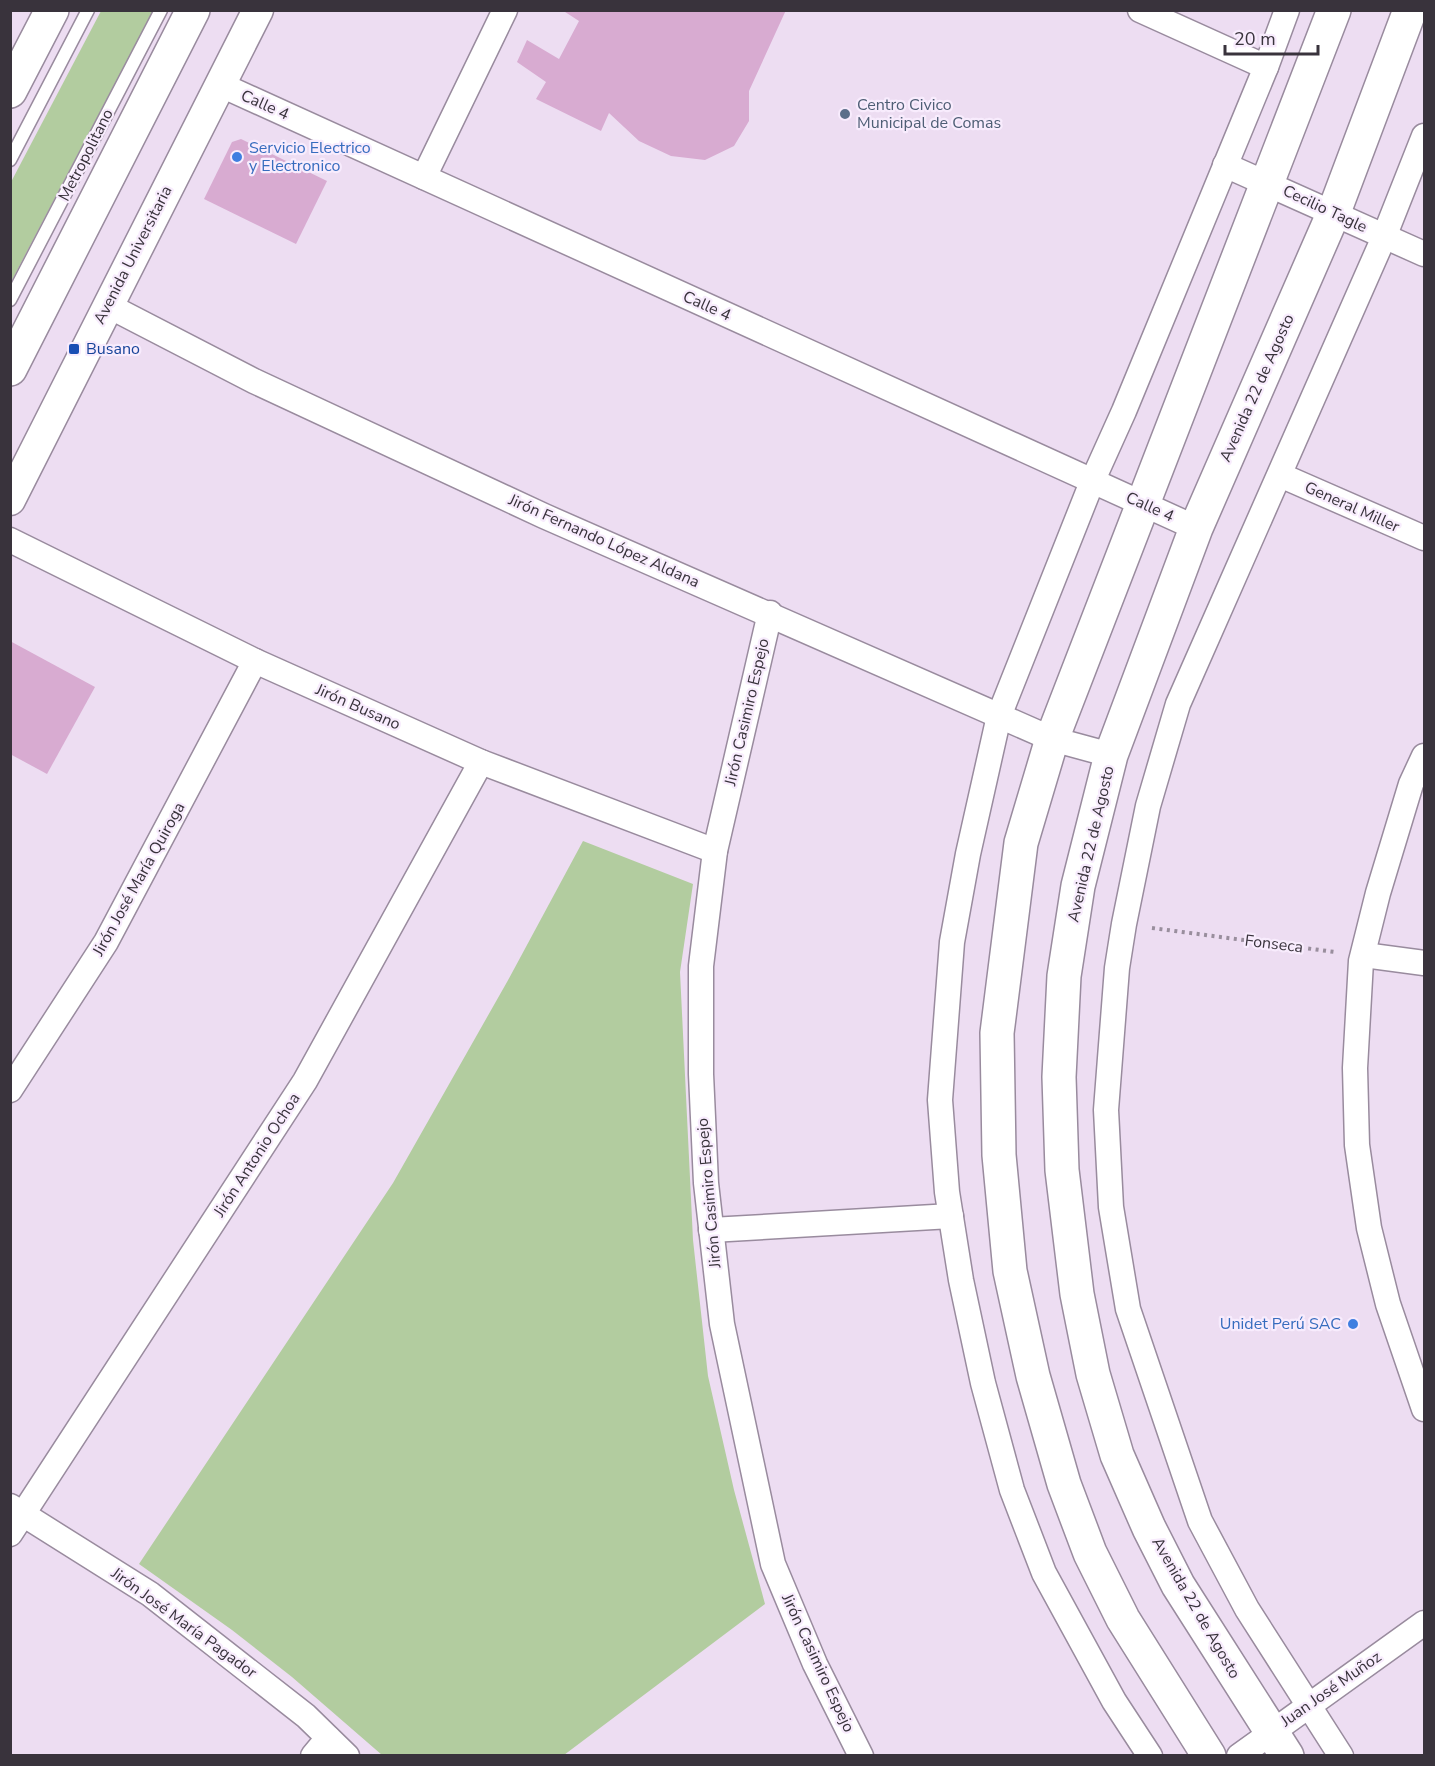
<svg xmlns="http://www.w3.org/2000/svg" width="1435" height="1766" font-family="'Nunito Sans',sans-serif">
<rect width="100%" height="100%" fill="#edddf2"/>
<g fill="#b2cc9f">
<polygon points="101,11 153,11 11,282 11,182"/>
<polygon points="583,841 693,884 680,972 693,1240 708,1376 734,1490 765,1604 564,1755 382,1755 292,1677 232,1630 139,1564 393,1183 507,982"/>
</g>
<g fill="#d8abd1">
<polygon points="562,10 786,10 749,91 749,121 734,146 705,160 671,156 639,141 609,113 601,131 536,99 546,82 517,62 527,40 559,59 579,21"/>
<polygon points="241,139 327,181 296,244 204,199 232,142"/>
<polygon points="10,641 95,687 47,774 10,754"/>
</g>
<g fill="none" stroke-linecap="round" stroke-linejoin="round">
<g stroke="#998b9e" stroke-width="15">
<g id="service">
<polyline points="10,160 88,10"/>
<polyline points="10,300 161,10"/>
</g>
</g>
<g stroke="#998b9e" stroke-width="27">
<g id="minor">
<polyline points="1140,10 1266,67"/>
<polyline points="219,84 1196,528"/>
<polyline points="1225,165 1424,254"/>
<polyline points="424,177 505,10"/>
<polyline points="107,305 254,381 544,516 1052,739 1111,755"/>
<polyline points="1280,475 1424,538"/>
<polyline points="10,540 255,661 481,762 715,851"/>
<polyline points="770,613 715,851 701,966 701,1074 706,1183 722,1324 773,1564 815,1664 861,1756"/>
<polyline points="1424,756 1411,784 1378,893 1361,961 1355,1068 1357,1145 1369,1228 1388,1304 1424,1409"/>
<polyline points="1364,955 1424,963"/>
<polyline points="10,1090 106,942 255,661"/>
<polyline points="711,1230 951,1216"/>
<polyline points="10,1506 150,1594 306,1716 347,1756"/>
<polyline points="10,1534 305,1081 481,762"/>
<polyline points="313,1756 328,1738"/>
<polyline points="1150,1756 1114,1701 1044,1573 1012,1490 983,1383 961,1280 947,1192 940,1100 952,942 968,854 999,716 1092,482 1124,411 1266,67 1287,10"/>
<polyline points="1239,1756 1424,1623"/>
<polyline points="1341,1756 1247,1609 1200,1521 1128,1309 1111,1207 1106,1110 1117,968 1124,924 1148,806 1178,704 1384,237 1424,136"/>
</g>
</g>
<g stroke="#998b9e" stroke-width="33">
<polyline id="tertiary" points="10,500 258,10"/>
</g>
<g stroke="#998b9e" stroke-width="36">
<g id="primary">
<polyline points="10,91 52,10"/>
<polyline points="10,369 193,10"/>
<polyline points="1209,1756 1123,1619 1090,1553 1064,1484 1033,1376 1010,1271 999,1155 997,1033 1021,843 1052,739 1334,10"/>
<polyline points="1287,1756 1178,1585 1149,1528 1117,1455 1093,1374 1077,1294 1062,1170 1059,1077 1064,976 1078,886 1111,755 1196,528 1334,212 1410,10"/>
</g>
</g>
<polyline stroke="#998e9d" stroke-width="4" stroke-dasharray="3 4.5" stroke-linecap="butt" points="1152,928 1335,952"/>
<use href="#service" stroke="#fff" stroke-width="12"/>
<use href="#minor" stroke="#fff" stroke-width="24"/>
<use href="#tertiary" stroke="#fff" stroke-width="30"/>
<use href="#primary" stroke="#fff" stroke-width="33"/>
</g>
<circle fill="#5c6f8a" stroke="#f8ecfd" stroke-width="2" cx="845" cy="114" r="6"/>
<g fill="#3f7fe0" stroke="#f8ecfd" stroke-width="2">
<circle cx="237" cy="157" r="6"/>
<circle cx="1353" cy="1324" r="6"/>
</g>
<rect fill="#1a4fb4" stroke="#f8ecfd" stroke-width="2" x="68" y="343" width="12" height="12" rx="3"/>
<g text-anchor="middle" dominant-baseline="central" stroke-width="4.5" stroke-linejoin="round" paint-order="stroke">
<g font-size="16" fill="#39333c" stroke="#f8ecfd">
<text transform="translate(265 105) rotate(24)">Calle 4</text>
<text transform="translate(86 155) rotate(-63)">Metropolitano</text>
<text transform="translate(1325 209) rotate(25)">Cecilio Tagle</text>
<text transform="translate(133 255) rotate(-63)">Avenida Universitaria</text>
<text transform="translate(707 306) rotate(24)">Calle 4</text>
<text transform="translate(1257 388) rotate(-66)">Avenida 22 de Agosto</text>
<text transform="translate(1150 507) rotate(24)">Calle 4</text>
<text transform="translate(1352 507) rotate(24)">General Miller</text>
<text transform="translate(604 541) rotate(24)">Jirón Fernando López Aldana</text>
<text transform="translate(358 707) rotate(24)">Jirón Busano</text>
<text transform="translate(747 712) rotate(-77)">Jirón Casimiro Espejo</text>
<text transform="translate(1091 844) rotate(-77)">Avenida 22 de Agosto</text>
<text transform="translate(139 879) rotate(-61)">Jirón José María Quiroga</text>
<text transform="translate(1274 944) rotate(7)">Fonseca</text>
<text transform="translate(257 1155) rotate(-57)">Jirón Antonio Ochoa</text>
<text transform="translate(709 1193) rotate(-95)">Jirón Casimiro Espejo</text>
<text transform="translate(1196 1608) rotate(60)">Avenida 22 de Agosto</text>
<text transform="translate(184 1623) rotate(36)">Jirón José María Pagador</text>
<text transform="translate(818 1663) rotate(65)">Jirón Casimiro Espejo</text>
<text transform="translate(1331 1689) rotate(-35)">Juan José Muñoz</text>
</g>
<g font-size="16" fill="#4e5e75" stroke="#f8ecfd" text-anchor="start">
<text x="857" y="105">Centro Civico<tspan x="857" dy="18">Municipal de Comas</tspan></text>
</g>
<g font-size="16" fill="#366cbe" stroke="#f8ecfd" text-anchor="start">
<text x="249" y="148">Servicio Electrico<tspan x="249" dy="18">y Electronico</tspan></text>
<text x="1341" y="1324" text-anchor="end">Unidet Perú SAC</text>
</g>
<g font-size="16" fill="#164399" stroke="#f8ecfd" text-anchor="start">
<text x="86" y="349">Busano</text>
</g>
</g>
<rect width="1435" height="1766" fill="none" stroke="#39333c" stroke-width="24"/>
<path d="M1225 45v9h93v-9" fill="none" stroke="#39333c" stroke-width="3"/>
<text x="1234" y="45" font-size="18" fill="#39333c" stroke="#f8ecfd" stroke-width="4.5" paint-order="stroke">20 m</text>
</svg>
